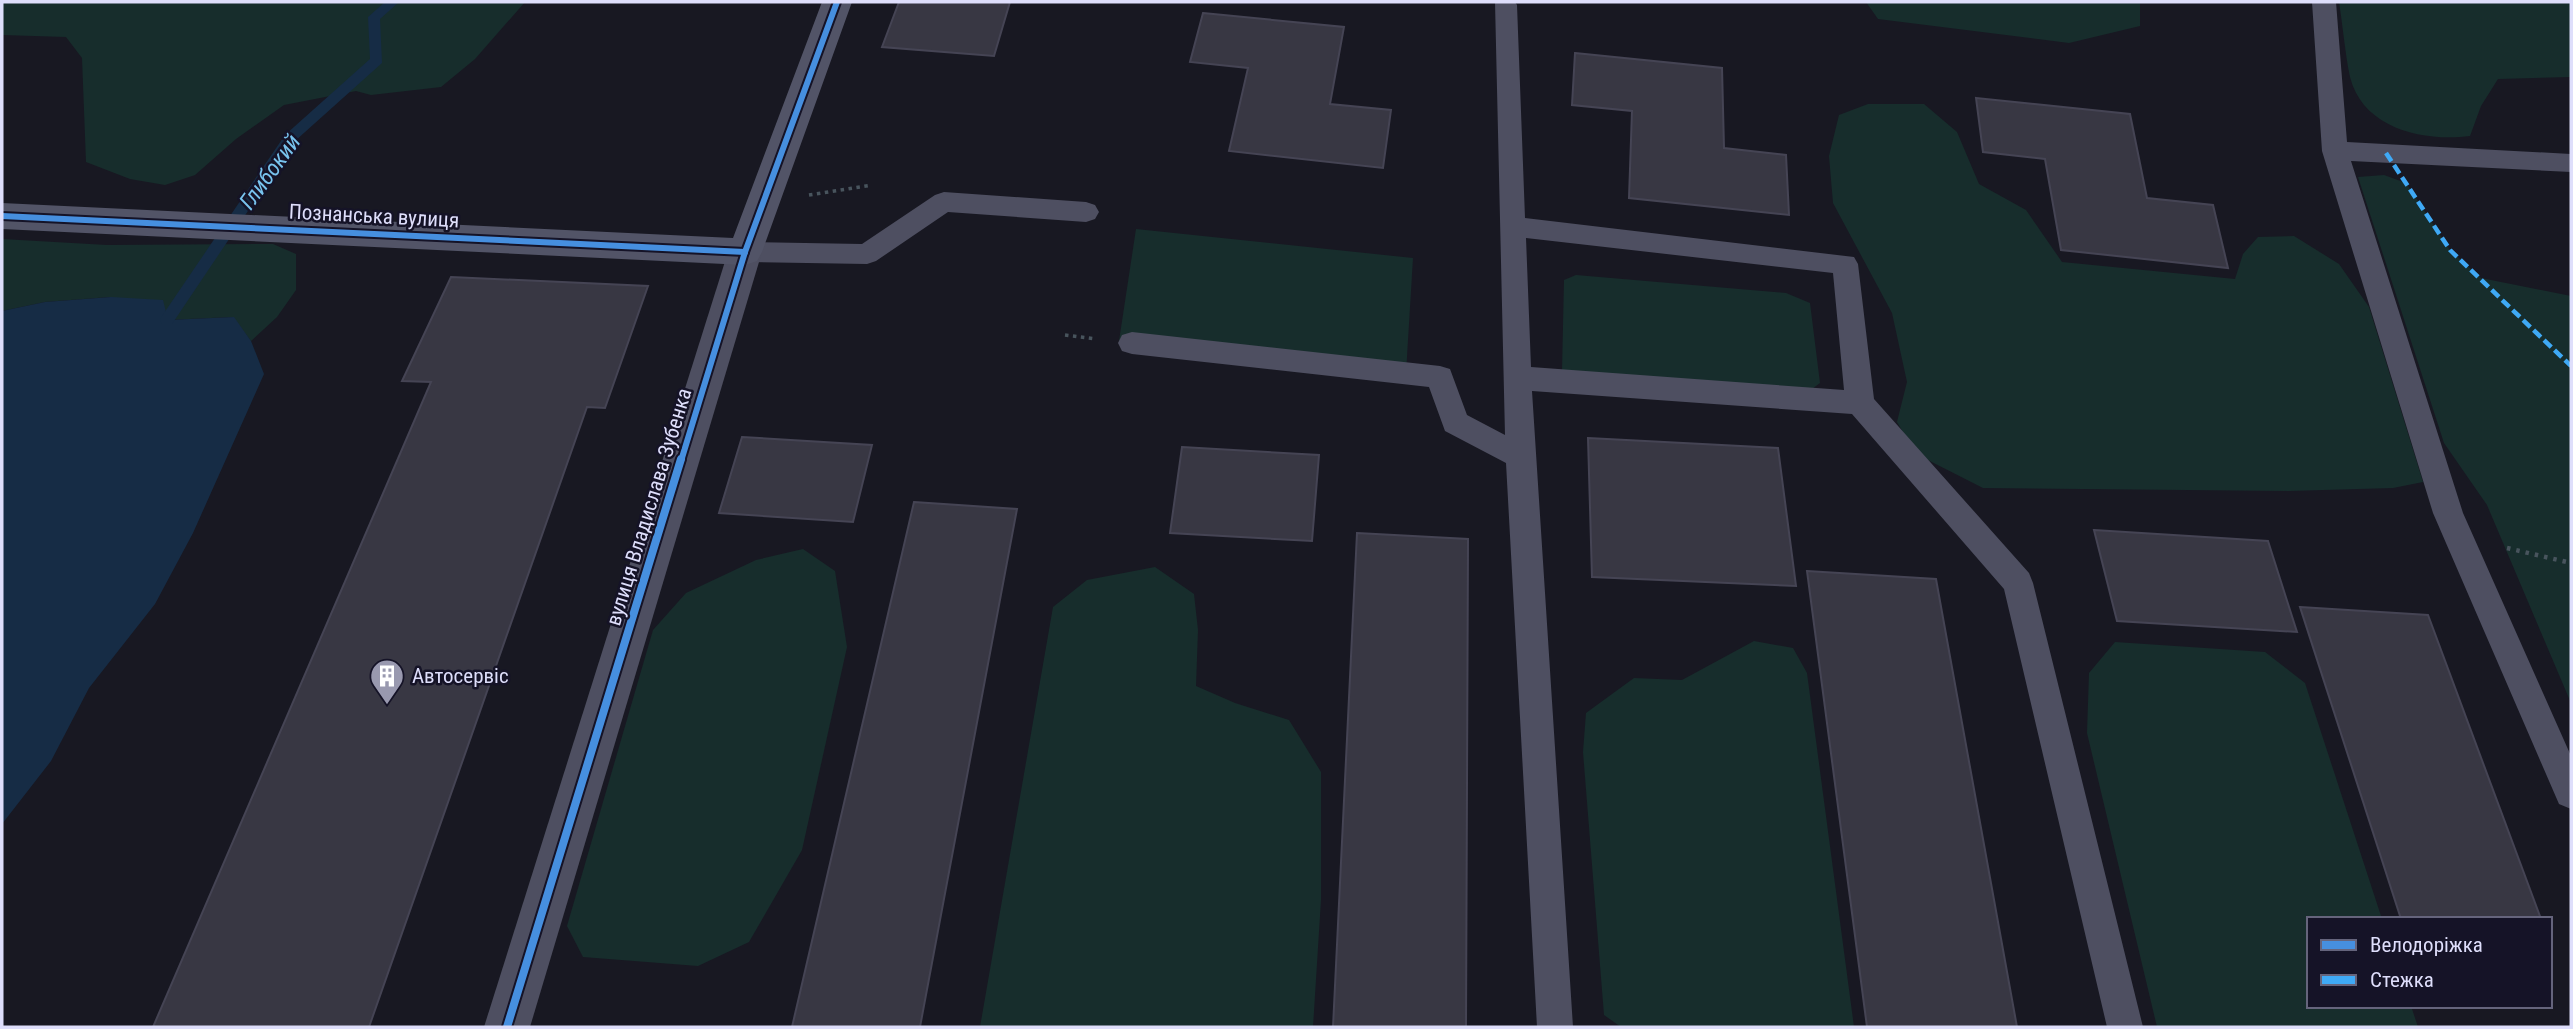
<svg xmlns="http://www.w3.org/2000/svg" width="2573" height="1029" font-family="'Roboto Condensed',sans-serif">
<rect width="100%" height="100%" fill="#181822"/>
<g fill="#172d2c">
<polygon points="2,2 525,2 475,59 441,87 371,95 356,91 284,105 236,139 195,175 165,185 130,179 86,162 82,58 66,37 2,35"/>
<polygon points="1866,2 2140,2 2140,26 2069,43 1878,19"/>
<path d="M2339,2H2571V77L2498,79L2481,106L2470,136C2424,142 2363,129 2350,77C2345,53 2343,27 2339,2Z"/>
<polygon points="1868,104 1924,104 1957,132 1979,184 2026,210 2062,262 2235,279 2243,254 2258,237 2294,236 2339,264 2369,307 2423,482 2393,488 2289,491 1983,488 1916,454 1897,422 1907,382 1892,313 1833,203 1829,156 1839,115"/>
<polygon points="2384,175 2406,183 2450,250 2481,278 2571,296 2571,703 2487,505 2444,443 2358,177"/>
<polygon points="1136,229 1413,258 1406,373 1119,341"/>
<polygon points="2,239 107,245 273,244 296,254 296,290 277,317 251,341 233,317 167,320 110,297 45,302 2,311"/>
<polygon points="1576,275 1786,293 1810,303 1820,383 1808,392 1562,372 1564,280"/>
<polygon points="803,549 835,571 847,647 802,850 749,942 698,966 583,957 567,926 653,630 686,593 756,560"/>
<polygon points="1155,567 1194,594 1198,630 1196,686 1235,703 1289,720 1321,772 1321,900 1313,1027 980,1027 1053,607 1087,580"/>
<polygon points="1754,641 1793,648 1807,673 1854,1027 1621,1027 1604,1015 1583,752 1586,713 1634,678 1682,680"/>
<polygon points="2115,642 2265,652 2305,683 2382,919 2309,919 2309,1006 2411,1006 2418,1027 2157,1027 2087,733 2089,673"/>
</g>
<polygon fill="#162c45" points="111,297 163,300 168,320 234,317 251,341 264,374 193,533 155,604 89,688 51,761 2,824 2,311 45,302"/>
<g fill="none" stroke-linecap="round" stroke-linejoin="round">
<polygon fill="#162c45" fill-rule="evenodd" points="385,2 399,2 380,19 382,63 295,141 172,324 162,324 160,320 162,316 285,135 370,59 368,17"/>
</g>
<g fill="#383743" stroke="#454454" stroke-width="2">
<polygon points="899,2 1010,2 994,56 882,47"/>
<polygon points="1203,13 1344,27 1330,104 1391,110 1383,168 1229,151 1248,68 1190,62"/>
<polygon points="1575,53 1722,68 1724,148 1786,155 1789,215 1629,198 1632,111 1572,105"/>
<polygon points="1976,98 2130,114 2147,198 2213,205 2228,268 2061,250 2045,159 1983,152"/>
<polygon points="451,277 648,286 605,408 587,407 369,1027 153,1027 431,382 402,381"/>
<polygon points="742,437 872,445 853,522 719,513"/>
<polygon points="1588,438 1778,448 1796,586 1592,577"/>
<polygon points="1182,447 1319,455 1312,541 1170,533"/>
<polygon points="914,502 1017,509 920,1027 792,1027"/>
<polygon points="2094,530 2268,541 2297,632 2117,621"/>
<polygon points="1357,533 1468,539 1466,1027 1333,1027"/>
<polygon points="1807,571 1936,579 2017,1027 1867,1027"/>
<polygon points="2300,607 2428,615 2541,919 2401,919"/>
</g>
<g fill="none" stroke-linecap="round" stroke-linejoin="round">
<g stroke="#48545d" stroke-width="3.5" stroke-dasharray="3.5 4.5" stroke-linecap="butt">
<polyline points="809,195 872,185"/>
<polyline points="1065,335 1096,339"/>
</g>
<polyline stroke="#48545d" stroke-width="4.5" stroke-dasharray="3.5 6" stroke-linecap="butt" points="2507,548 2571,563"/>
<g fill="#4e4f61" fill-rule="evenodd">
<path d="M1495,2H1515L1517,5L1525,218L1854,257L1858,264L1874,399L2029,573L2033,583L2143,1027H2107L2004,589L1852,414L1532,391L1573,1027H1537L1506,463L1445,431L1429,387L1132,354L1122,351L1118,343L1122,335L1132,332L1440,366L1450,369L1467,415L1505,435ZM1526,238L1833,273L1844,390L1531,367Z"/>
<polygon points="2312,2 2336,2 2347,142 2571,154 2571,172 2351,161 2463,513 2571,756 2571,809 2559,804 2433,513 2322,151"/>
<polygon points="944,192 1086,202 1095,205 1099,212 1095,219 1086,222 948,212 876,261 867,264 745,262 736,259 732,252 736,245 745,242 862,244 935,195"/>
</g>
<polygon fill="#4e4f61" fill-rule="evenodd" points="745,239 757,243 762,252 530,1027 484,1027 728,252 733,243"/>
<polygon fill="#525467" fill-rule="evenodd" points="822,2 852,2 762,252 757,261 745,265 2,229 2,203 733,238"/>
<polyline stroke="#3fa9f5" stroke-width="4.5" stroke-dasharray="10 4.5" stroke-linecap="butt" points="2386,153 2450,250 2571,366"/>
<g stroke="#151327" stroke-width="10">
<g id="cycleway-far1">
<polyline points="2,216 745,252"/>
<polyline points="681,461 745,252 837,2"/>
</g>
</g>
<g stroke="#151327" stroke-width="12">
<polyline id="cycleway" points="507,1027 681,459"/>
</g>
<use href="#cycleway-far1" stroke="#468fdf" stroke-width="6"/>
<use href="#cycleway" stroke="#468fdf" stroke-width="8"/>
</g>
<defs>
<g id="building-pin" transform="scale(1.75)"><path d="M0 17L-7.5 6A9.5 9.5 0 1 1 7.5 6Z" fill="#9999af" stroke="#151327"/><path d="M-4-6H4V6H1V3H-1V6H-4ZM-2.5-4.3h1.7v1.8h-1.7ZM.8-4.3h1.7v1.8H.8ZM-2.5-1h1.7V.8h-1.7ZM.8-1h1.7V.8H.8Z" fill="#fff"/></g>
</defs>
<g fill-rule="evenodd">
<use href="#building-pin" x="387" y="676"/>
</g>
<g text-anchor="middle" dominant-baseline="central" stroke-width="5" stroke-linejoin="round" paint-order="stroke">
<g font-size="21" fill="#dedefb" stroke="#151327">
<text transform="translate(374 216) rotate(3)">Познанська вулиця</text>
<text transform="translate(649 507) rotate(-73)">вулиця Владислава Зубенка</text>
</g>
<g font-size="21" fill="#dedefb" stroke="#151327" text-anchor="start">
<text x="412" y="676">Автосервіс</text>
</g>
<g font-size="23" font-style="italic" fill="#78c3ee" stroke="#151327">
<text transform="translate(270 172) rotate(-54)">Глибокий</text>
</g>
</g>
<rect width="2573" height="1029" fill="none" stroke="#dedefb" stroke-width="7"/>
<rect x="2307" y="917" width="245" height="91" fill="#151327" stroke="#65647c" stroke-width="2"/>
<rect x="2321" y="940" width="35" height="10" fill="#468fdf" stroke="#65647c" stroke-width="2"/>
<text x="2370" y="952" font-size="21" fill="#dedefb">Велодоріжка</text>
<rect x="2321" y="975" width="35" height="10" fill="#3fa9f5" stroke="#65647c" stroke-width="2"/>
<text x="2370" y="987" font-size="21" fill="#dedefb">Стежка</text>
</svg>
